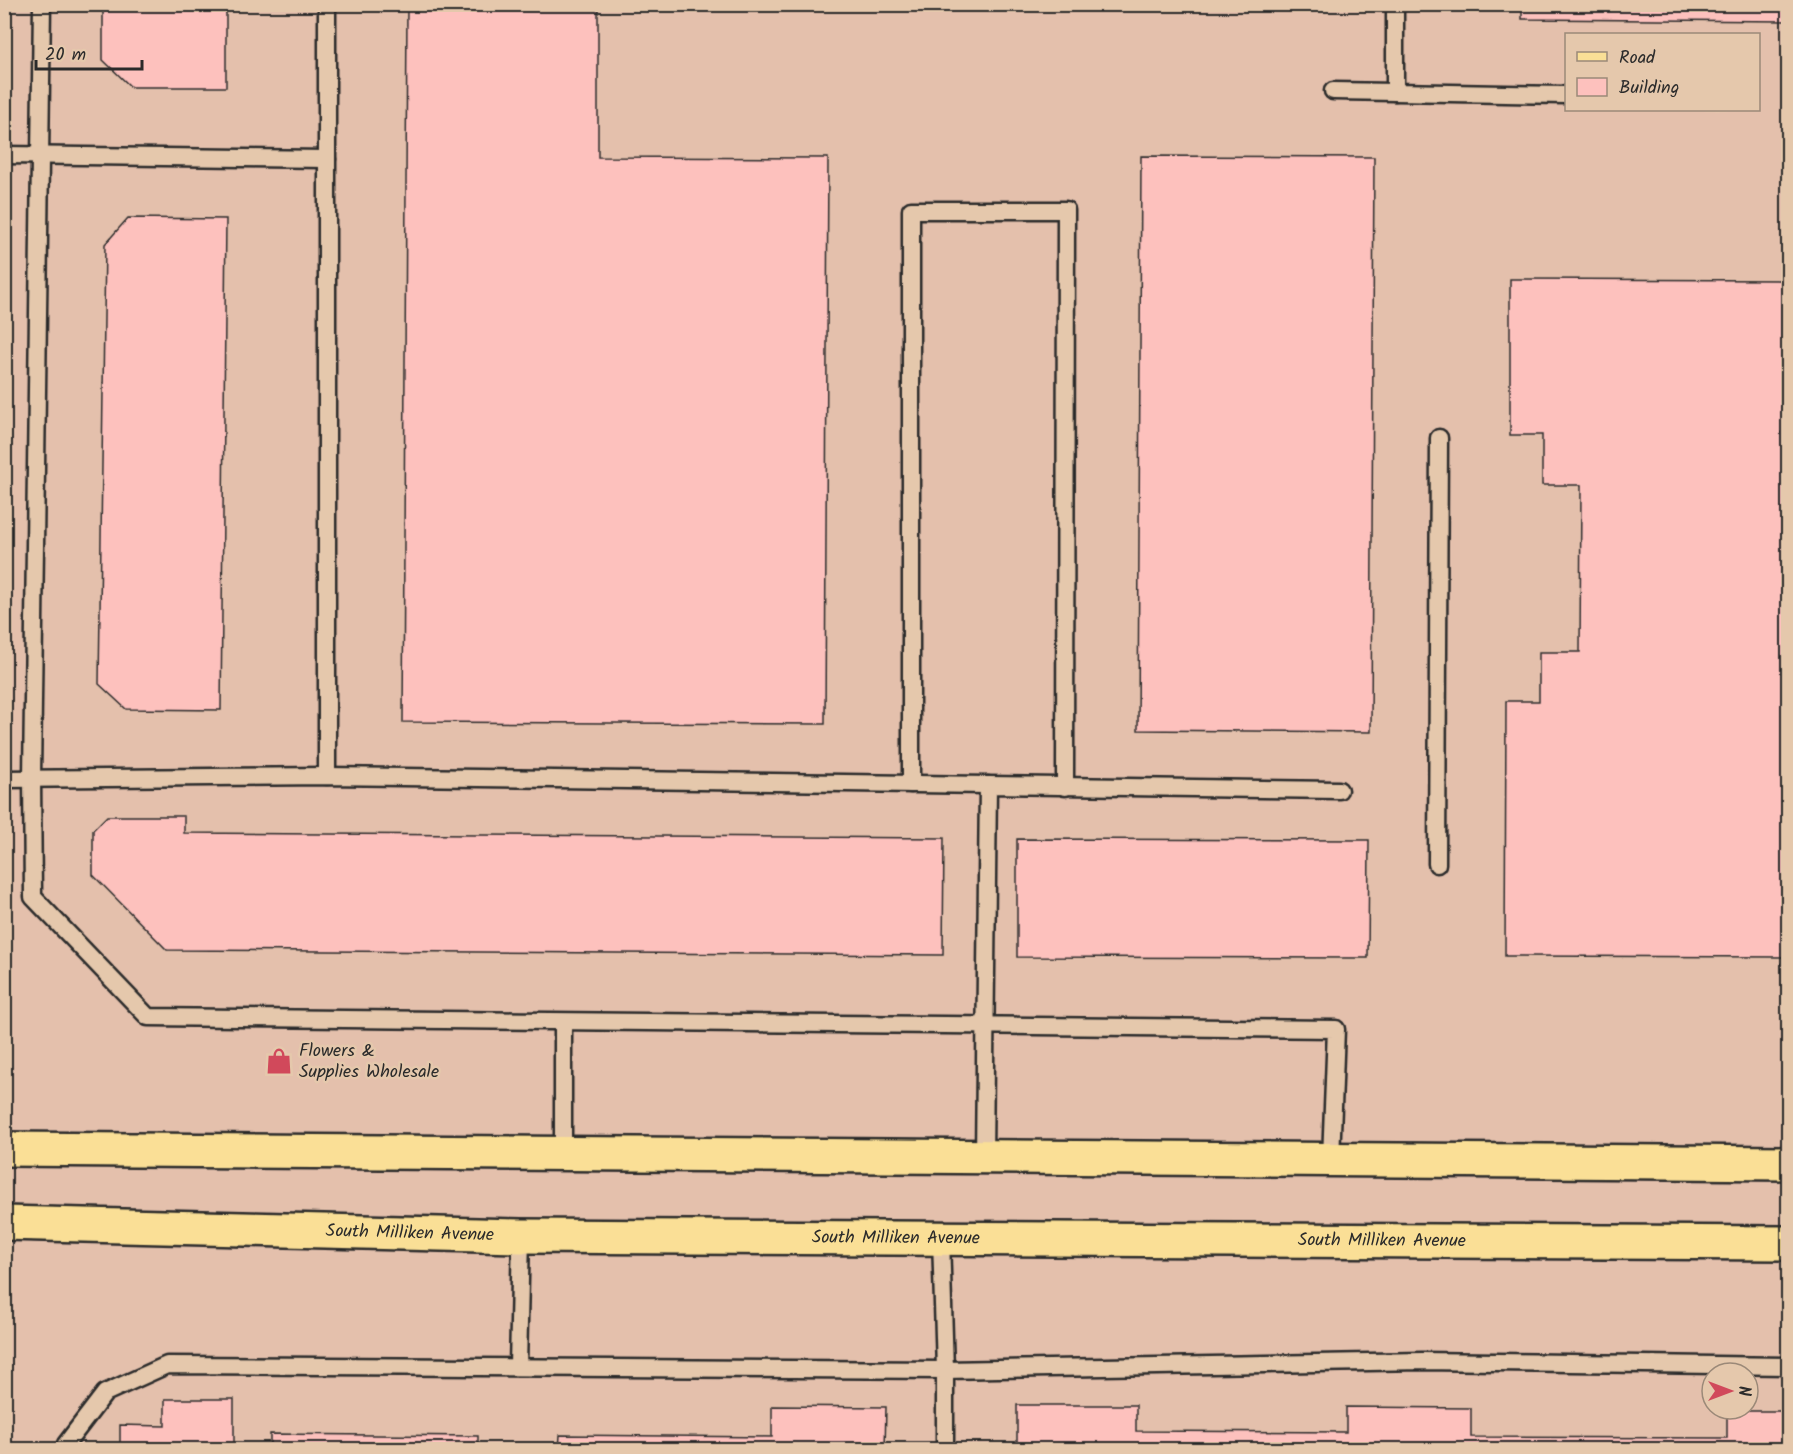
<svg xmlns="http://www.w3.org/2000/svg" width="1793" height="1454" font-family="Kalam,sans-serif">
<rect width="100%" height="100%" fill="#e5c8ac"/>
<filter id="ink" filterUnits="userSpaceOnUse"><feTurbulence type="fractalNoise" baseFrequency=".0167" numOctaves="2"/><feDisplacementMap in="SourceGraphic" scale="12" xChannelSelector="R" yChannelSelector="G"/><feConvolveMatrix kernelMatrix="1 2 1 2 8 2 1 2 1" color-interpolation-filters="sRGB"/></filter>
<g filter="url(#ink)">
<path fill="#e4c0ac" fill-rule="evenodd" d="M5,5H1788V1449H5ZM1566,34H1758V110H1566ZM1712,1373H1748V1409H1712Z"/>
<g fill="#fdc1bd" stroke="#2b2b2b" stroke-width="1.5">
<polygon points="103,4 226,4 226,87 131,87 103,60"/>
<polygon points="407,4 598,4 598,157 828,158 825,724 403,722"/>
<polygon points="1522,4 1788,4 1788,21 1522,19"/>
<polygon points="1141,156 1374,157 1371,732 1138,730"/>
<polygon points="128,218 226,219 221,710 126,709 99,684 105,244"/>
<polygon points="1510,279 1788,280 1788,957 1505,956 1506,701 1539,701 1539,652 1580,652 1581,485 1542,485 1542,435 1510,435"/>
<polygon points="107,816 184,816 184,833 944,838 943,955 167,950 93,875 93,830"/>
<polygon points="1017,839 1369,840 1368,958 1017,957"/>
<polygon points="165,1399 234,1399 234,1450 120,1450 120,1425 165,1426"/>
<polygon points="1017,1405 1136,1405 1136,1431 1346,1432 1346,1407 1471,1408 1471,1437 1727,1438 1727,1411 1788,1411 1788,1450 1017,1450"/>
<polygon points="772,1406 886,1407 885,1450 559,1450 560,1435 772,1437"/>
<polygon points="270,1434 478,1436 478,1450 270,1450"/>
</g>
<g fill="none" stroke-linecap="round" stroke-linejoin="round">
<g stroke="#2b2b2b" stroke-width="21">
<g id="service">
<polyline points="42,4 32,778 33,897 148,1017 1336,1029 1331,1159"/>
<polyline points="1395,4 1395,92 1566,95"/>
<polyline points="1333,91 1395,92"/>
<polyline points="4,155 327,159"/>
<polyline points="327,776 327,4"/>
<polyline points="4,779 327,776 988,785"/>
<polyline points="911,784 911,210 1066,210 1065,787"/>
<polyline points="1437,864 1439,438"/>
<polyline points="563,1022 563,1154"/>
<polyline points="984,1157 988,785 1339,790"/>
<polyline points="941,1238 945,1370 1422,1361 1788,1366"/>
<polyline points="518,1366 521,1236"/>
<polyline points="64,1450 66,1444 105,1393 167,1365 945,1370 945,1450"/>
</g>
</g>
<g stroke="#2b2b2b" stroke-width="38">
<g id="primary">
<polyline points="4,1149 1788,1163"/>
<path id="s1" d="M4,1223L521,1236L1788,1243"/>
</g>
</g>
<use href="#service" stroke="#e5c8ac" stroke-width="16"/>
<use href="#primary" stroke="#fadf96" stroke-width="33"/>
</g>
</g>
<defs>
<g id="shop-bare" transform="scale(2.07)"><path d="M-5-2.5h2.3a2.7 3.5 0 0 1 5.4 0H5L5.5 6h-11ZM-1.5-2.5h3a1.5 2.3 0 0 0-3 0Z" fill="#d1495b" stroke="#e5c8ac" stroke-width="2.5" paint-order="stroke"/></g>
</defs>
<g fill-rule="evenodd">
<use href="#shop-bare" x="279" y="1061"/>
</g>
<g text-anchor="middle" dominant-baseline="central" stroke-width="5" stroke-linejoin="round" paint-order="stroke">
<g font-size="18" fill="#2b2b2b" stroke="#e5c8ac" text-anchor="start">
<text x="299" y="1051">Flowers &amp;<tspan x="299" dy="21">Supplies Wholesale</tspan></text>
</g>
<g font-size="18" fill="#2b2b2b" stroke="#e5c8ac">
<text stroke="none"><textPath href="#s1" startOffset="406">South Milliken Avenue</textPath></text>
<text stroke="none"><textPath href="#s1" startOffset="892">South Milliken Avenue</textPath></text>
<text stroke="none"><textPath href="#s1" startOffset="1378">South Milliken Avenue</textPath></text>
</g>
</g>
<rect width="1793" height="1454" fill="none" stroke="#e5c8ac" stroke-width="24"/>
<rect x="12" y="12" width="1769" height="1430" fill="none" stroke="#2b2b2b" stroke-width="2" filter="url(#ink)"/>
<rect x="1565" y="33" width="195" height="78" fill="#e5c8ac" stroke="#9b8978" stroke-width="1.5"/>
<rect x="1577" y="52" width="30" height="9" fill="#fadf96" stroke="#9b8978" stroke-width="1.5"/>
<text x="1619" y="63" font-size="18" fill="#2b2b2b">Road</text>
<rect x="1577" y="78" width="30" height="18" fill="#fdc1bd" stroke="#9b8978" stroke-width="1.5"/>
<text x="1619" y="93" font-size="18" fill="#2b2b2b">Building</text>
<g transform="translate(1730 1391) rotate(90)"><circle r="28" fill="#e5c8ac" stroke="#9b8978" stroke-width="1.5"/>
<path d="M0-4.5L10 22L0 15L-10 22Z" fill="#d1495b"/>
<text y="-9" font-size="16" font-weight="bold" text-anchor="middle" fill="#2b2b2b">N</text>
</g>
<path d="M36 60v9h106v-9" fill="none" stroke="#2b2b2b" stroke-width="3"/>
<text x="45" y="60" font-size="18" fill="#2b2b2b" stroke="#e5c8ac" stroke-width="4.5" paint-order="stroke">20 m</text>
</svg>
